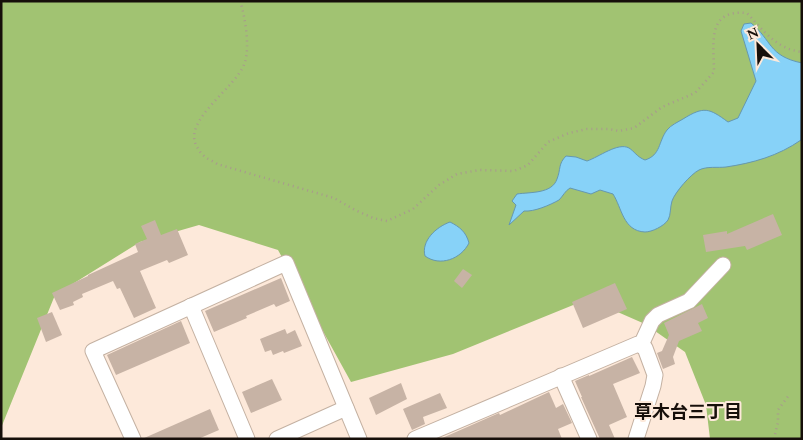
<svg xmlns="http://www.w3.org/2000/svg" width="803" height="440" font-family="Spectral,'Noto Sans JP',serif">
<rect width="100%" height="100%" fill="#fde9da"/>
<polygon fill="#a1c372" points="1,1 802,1 802,439 710,439 706,405 685,352 645,324 588,299 453,354 351,382 278,250 199,225 140,242 55,295 1,428"/>
<g fill="#87d2f8" stroke="#6598b1">
<path d="M751,23C772,40 768,56 802,63L801,140C778,156 753,163 726,167C718,168 707,166 699,170C691,174 675,192 672,201C670,207 671,215 668,220C664,226 652,232 645,232C623,231 622,208 613,194L600,190L591,194L570,188C565,191 563,196 559,200C550,205 534,212 524,211L509,225L516,205L512,201L517,194C530,192 552,194 557,179C561,169 558,164 566,156L576,157L587,161C599,157 618,142 629,148C634,151 637,157 645,160C661,155 658,142 667,130C671,125 678,122 683,119C704,106 709,108 728,122L738,118L756,81L741,31L744,24Z"/>
<path d="M450,222C460,227 466,232 469,243C461,259 440,267 425,256C421,241 436,227 450,222Z"/>
</g>
<g fill="#c7b3a5">
<polygon points="773,214 782,235 747,250 745,246 706,252 703,235 727,231 727,234"/>
<polygon points="155,220 161,235 177,229 188,255 169,263 167,260 140,271 156,308 134,318 120,288 117,289 113,281 82,294 83,297 73,302 74,305 60,310 52,293 88,276 88,275 138,252 135,244 147,239 141,226"/>
<polygon points="463,269 472,275 462,288 454,281"/>
<polygon points="281,278 290,301 276,307 274,304 246,316 247,318 214,332 205,311"/>
<polygon points="615,283 627,309 583,328 572,302"/>
<polygon points="702,304 708,318 698,323 702,331 679,341 673,357 675,364 663,369 657,353 662,351 669,335 664,323"/>
<polygon points="52,312 62,335 46,342 37,318"/>
<polygon points="181,321 190,343 116,375 107,355"/>
<polygon points="285,329 287,334 295,330 302,346 284,353 283,351 273,355 271,350 265,352 260,339"/>
<polygon points="632,357 640,373 613,384 627,417 609,425 615,439 600,439 581,397 582,397 575,381 589,375 589,376"/>
<polygon points="272,379 282,400 251,413 242,392"/>
<polygon points="401,383 407,399 376,415 369,398"/>
<polygon points="549,392 556,408 563,404 572,423 558,429 562,439 440,439 499,413 500,415"/>
<polygon points="440,393 447,408 423,417 425,424 412,430 403,409"/>
<polygon points="210,409 219,430 198,439 142,439"/>
</g>
<g fill="none" stroke-linecap="round" stroke-linejoin="round">
<g stroke="#c4b1a2" stroke-width="17">
<g id="street">
<polyline points="191,306 247,439"/>
<polyline points="641,345 652,321 658,315 689,301 723,265"/>
<polyline points="561,376 589,439"/>
<polyline points="133,439 93,351 286,263 359,439"/>
<polyline points="277,439 346,408"/>
<polyline points="415,439 638,344 645,348 655,375 653,386 636,439"/>
</g>
</g>
<g stroke="#a9998e" stroke-width="2.5" stroke-dasharray="1 4" stroke-linecap="butt">
<path d="M240,1C245,16 250,46 245,62C237,88 181,120 197,147C199,150 201,154 204,156C207,159 213,161 217,164L334,198L355,210L373,218L387,221L413,209L439,185L457,174L479,170L514,171L528,165L548,142L569,133L587,129H609L619,131L634,128L662,107L695,93L714,72C714,44 706,9 747,13C763,30 776,49 802,52"/>
<polyline points="774,439 778,422 778,410 789,395"/>
</g>
<use href="#street" stroke="#fff" stroke-width="15"/>
</g>
<g text-anchor="middle" dominant-baseline="central" stroke-width="4" stroke-linejoin="round" paint-order="stroke">
<g font-size="18" font-weight="bold" fill="#160f0a" stroke="#fde9da">
<text x="688" y="412">草木台三丁目</text>
</g>
</g>
<rect width="803" height="440" fill="none" stroke="#160f0a" stroke-width="5"/>
<g transform="translate(758 45) rotate(336)" stroke="#fde9da" stroke-width="4" paint-order="stroke">
<path d="M0-4L9 19L0 12L-9 19Z" fill="#160f0a"/>
<text y="-8" font-size="14" font-weight="bold" text-anchor="middle" fill="#160f0a">N</text>
</g>
</svg>
